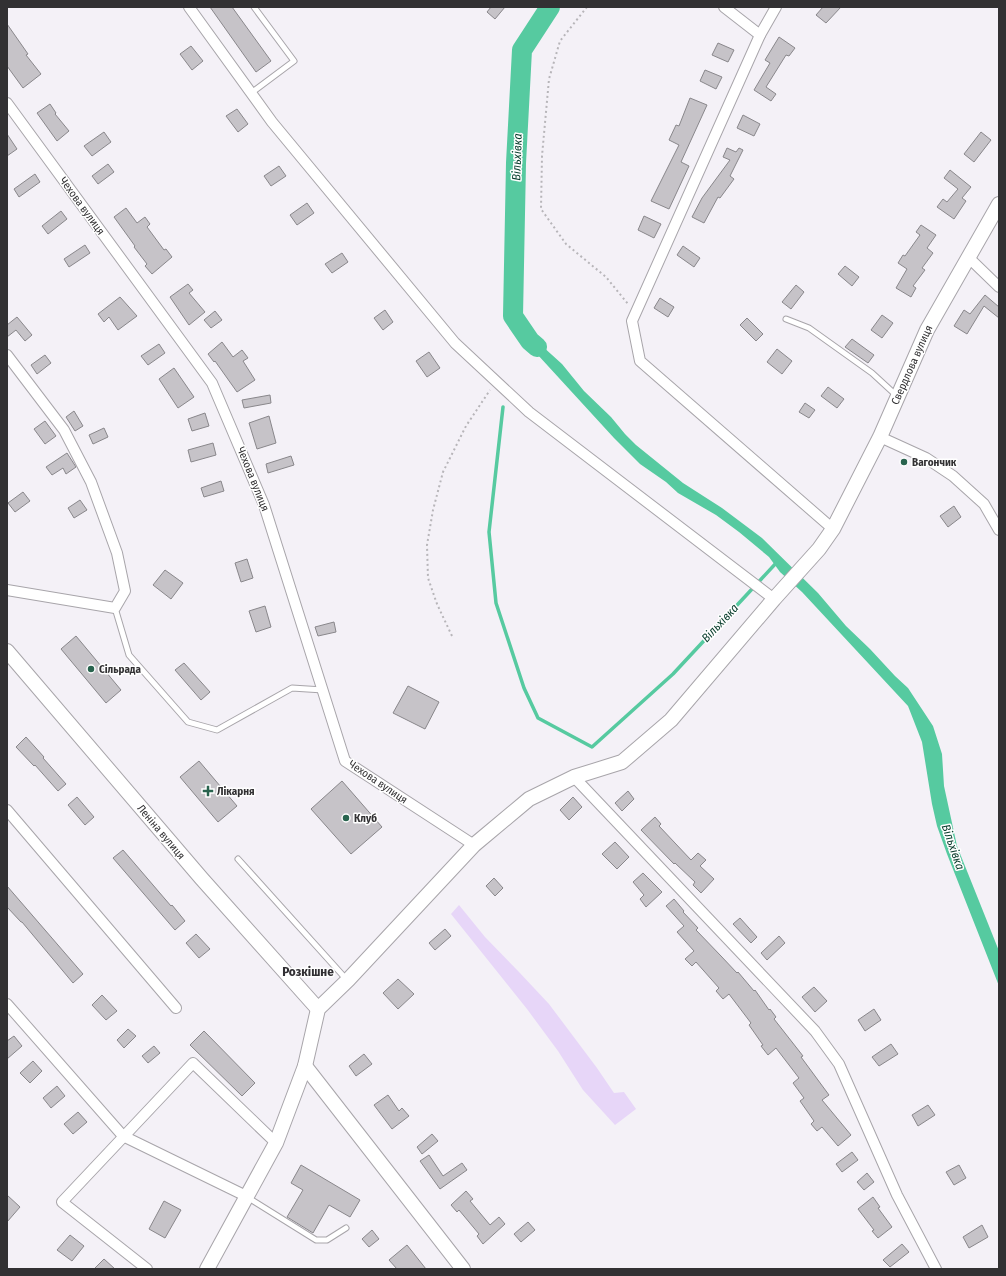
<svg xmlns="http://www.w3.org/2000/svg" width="1006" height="1276" font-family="'Fira Sans Condensed',sans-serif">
<rect width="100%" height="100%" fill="#f4f1f7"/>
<polygon fill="#e7d6f8" points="459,905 485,937 519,972 549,1004 597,1068 614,1093 624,1092 636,1109 615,1125 583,1090 558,1051 527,1009 451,914"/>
<polygon fill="#56caa0" points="523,324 541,345 562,364 584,391 611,417 625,434 636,445 683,483 722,508 762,538 818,593 846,626 870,649 895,676 908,688 933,726 942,754 944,786 957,846 999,951 999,986 947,854 937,826 932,804 922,742 908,706 802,592 780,572 769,557 739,532 716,515 678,493 666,482 640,464 614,438 526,342 516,328"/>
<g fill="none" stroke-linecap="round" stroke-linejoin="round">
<polyline stroke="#56caa0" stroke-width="3.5" points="503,407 489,532 496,603 524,688 538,718 592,747 673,674 778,561"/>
<polyline stroke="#56caa0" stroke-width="20" points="537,347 530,341 513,316 516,163 522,50 550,7"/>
</g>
<g fill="#c6c3c8" stroke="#89878b">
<polygon points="210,7 232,7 271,61 256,72"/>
<polygon points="491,7 505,7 495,19 487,12"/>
<polygon points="823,7 841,7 826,23 816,15"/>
<polygon points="7,24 28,54 26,55 41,74 23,88 7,66"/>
<polygon points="779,37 795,48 789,56 786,55 766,87 776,94 771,101 754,90 770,63 765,60"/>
<polygon points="718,43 734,50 728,62 712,55"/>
<polygon points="191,46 203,61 192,70 180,54"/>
<polygon points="705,70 722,77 716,89 700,81"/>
<polygon points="690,98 707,105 681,162 689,166 669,209 651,201 679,145 669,140 676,125 679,126"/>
<polygon points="50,104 56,113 55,114 69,131 57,141 37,113"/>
<polygon points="237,109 248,124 238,132 226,116"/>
<polygon points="743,115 760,124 754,136 737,128"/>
<polygon points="104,132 111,142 92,156 84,146"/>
<polygon points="981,132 991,140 974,162 964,154"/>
<polygon points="7,134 17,149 7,156"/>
<polygon points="727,148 736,152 739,148 743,150 730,176 734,179 720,198 718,197 704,223 692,217 702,198 730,160 723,157"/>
<polygon points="108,164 114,172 98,184 92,176"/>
<polygon points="279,166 286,176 271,186 264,176"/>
<polygon points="950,170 971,187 962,198 966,201 954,219 937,207 943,199 947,202 958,189 944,178"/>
<polygon points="35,174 40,182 19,197 14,189"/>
<polygon points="307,203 314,213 297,225 290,215"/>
<polygon points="126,208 137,223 145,217 150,224 147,227 164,250 166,249 172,257 152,274 145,266 147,264 134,247 135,246 114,217"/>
<polygon points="61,211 67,219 48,234 42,226"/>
<polygon points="644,216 661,224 654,238 638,230"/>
<polygon points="921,225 936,235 927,248 933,253 922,268 925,270 913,286 916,288 911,297 896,288 907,269 898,263 903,255 905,256 920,235 916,232"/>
<polygon points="85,245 90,253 69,267 64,259"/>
<polygon points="683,246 700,258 694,267 677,255"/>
<polygon points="342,253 348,262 332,273 325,264"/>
<polygon points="845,266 859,277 852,286 838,274"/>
<polygon points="188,284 193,290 189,293 205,312 189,325 170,297"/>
<polygon points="796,285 804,292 791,309 782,302"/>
<polygon points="985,295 999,307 999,318 984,306 967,334 954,326 964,310 970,314"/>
<polygon points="120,297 137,316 118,330 109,317 104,322 98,314"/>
<polygon points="660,298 674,307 668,317 654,308"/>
<polygon points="385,310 393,322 383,330 374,318"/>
<polygon points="215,311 222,320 211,328 204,320"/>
<polygon points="882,315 893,323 882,338 871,330"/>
<polygon points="17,317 32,335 25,341 16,330 7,337 7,325"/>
<polygon points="747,318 763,334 756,341 740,325"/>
<polygon points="852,339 874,355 868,363 845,347"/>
<polygon points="222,342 233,357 242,350 248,358 243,361 255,380 237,392 215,361 214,362 208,354"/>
<polygon points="159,344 165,353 148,365 141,356"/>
<polygon points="777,349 792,361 782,374 767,362"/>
<polygon points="429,352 440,368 427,377 416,361"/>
<polygon points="45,355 51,363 37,374 31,365"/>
<polygon points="174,368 194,397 178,408 159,379"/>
<polygon points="828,387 844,399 837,408 821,396"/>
<polygon points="270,395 271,403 244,408 242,400"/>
<polygon points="805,403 815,410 809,418 799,412"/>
<polygon points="74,411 83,426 75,431 66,417"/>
<polygon points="205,413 209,426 192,431 188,419"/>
<polygon points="269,416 276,443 257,449 249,423"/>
<polygon points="45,421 56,436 45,444 34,429"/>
<polygon points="104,428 108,437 93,444 89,435"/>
<polygon points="213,443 216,455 191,462 188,450"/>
<polygon points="67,453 76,467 66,474 63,468 52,475 46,467"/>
<polygon points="291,456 294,465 268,473 266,464"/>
<polygon points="221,481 224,491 204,497 201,488"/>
<polygon points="23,492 30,501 15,512 8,503"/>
<polygon points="80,500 87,510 74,518 68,508"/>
<polygon points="954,506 961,517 948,527 940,516"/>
<polygon points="247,559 253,578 241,582 235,563"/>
<polygon points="165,570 183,583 171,599 153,585"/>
<polygon points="265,606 271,627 256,632 249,611"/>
<polygon points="334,622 336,632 318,636 315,627"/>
<polygon points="76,636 121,690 106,703 61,649"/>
<polygon points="184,663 210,692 201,700 175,670"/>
<polygon points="408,686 439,702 425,729 393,713"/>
<polygon points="26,737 44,757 43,758 66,784 58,791 35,765 34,766 16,747"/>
<polygon points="199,761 237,806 218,822 180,777"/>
<polygon points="342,781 382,827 351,854 311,809"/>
<polygon points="628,791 634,799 622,811 615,803"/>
<polygon points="77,797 94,817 85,825 68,805"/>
<polygon points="573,797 582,807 569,820 560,810"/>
<polygon points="655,817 661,824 659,826 691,860 698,853 706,860 700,866 714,879 701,893 693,885 695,882 675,863 674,864 641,830"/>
<polygon points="615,842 629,857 617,869 602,854"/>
<polygon points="123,850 171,906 172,905 185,921 175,930 113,858"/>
<polygon points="643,873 662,892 646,907 640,899 644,895 633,882"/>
<polygon points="494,878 503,888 495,896 486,886"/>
<polygon points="7,886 83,974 73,983 22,922 21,922 7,907"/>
<polygon points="674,899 684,911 683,912 698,928 696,930 721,956 737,973 738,972 754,991 755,990 769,1010 770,1009 776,1017 774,1019 803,1056 801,1057 829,1095 822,1100 851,1135 838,1146 822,1127 817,1131 811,1124 814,1121 800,1101 804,1098 793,1083 799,1078 776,1048 768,1055 761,1046 763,1045 749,1025 751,1023 729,994 723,999 716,991 719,988 696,962 692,966 685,959 694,951 677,932 684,926 666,906"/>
<polygon points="740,918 757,937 751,943 733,924"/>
<polygon points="445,929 451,936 435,950 429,943"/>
<polygon points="196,934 210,949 199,958 186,943"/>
<polygon points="779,936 785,943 767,960 761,953"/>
<polygon points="398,979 414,994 398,1009 383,993"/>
<polygon points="814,987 827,1001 815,1012 802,997"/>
<polygon points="102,995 117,1011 106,1020 92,1005"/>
<polygon points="874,1009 881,1020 865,1031 858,1020"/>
<polygon points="128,1029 136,1036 124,1048 117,1040"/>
<polygon points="204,1031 255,1083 242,1096 190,1045"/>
<polygon points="14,1036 22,1046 7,1059 7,1041"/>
<polygon points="891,1044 898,1054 879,1066 872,1057"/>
<polygon points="154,1046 160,1053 148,1063 142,1056"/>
<polygon points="364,1054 372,1064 356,1076 349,1066"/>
<polygon points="33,1061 42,1071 30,1083 20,1073"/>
<polygon points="57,1086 65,1096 51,1108 43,1098"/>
<polygon points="388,1095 399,1111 402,1108 409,1116 392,1129 374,1105"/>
<polygon points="928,1105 935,1115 918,1126 912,1115"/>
<polygon points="78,1112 87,1122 73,1134 64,1124"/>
<polygon points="432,1134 438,1141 422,1154 417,1147"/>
<polygon points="852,1152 858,1160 842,1172 836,1164"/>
<polygon points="429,1155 443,1176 462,1163 467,1170 440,1189 420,1161"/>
<polygon points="301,1165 360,1200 350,1217 329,1205 313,1233 287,1217 303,1190 291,1183"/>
<polygon points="959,1165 966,1178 954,1185 946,1172"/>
<polygon points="867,1173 874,1182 864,1190 857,1182"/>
<polygon points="466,1191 473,1199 470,1201 490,1225 499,1217 505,1224 483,1244 477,1236 479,1234 459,1210 457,1212 451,1205"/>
<polygon points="7,1195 20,1207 7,1222"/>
<polygon points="873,1197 880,1207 878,1208 892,1227 878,1238 872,1231 874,1230 858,1209"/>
<polygon points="164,1201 181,1210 165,1238 149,1229"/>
<polygon points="528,1222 535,1230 521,1242 514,1234"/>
<polygon points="982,1225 988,1237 969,1248 963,1237"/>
<polygon points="372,1230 379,1239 369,1247 362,1239"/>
<polygon points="70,1235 84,1246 72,1261 57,1250"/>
<polygon points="902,1244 909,1252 890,1267 883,1260"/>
<polygon points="407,1245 426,1269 397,1269 389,1260"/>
<polygon points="104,1259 115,1269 94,1269"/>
</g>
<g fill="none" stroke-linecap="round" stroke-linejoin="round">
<g stroke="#a8a5aa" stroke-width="7">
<g id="lane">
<polyline points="251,93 294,61 254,7"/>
<polyline points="786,319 809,328 872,373 897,396"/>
<polyline points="115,608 129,655 188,722 217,730 292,688 323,690"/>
<polyline points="238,859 347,980"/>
<polyline points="247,1197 316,1240 327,1240 346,1228"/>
</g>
</g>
<g stroke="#a8a5aa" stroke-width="12">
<g id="street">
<polyline points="189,7 272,122 455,343 529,412 774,599"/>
<polyline points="724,7 760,35"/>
<polyline points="776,7 760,35 632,321 640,361 833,529"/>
<polyline points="7,103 212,383 264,505 345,761 474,845"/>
<polyline points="968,257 999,287"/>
<polyline points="7,355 64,430 91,482 117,553 125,591 115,608 7,590"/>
<polyline points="880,437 926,458 953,476 984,504 999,530"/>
<polyline points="574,777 815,1031 839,1064 897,1195 936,1269"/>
<polyline points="7,810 176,1008"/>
<polyline points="7,1004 123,1136 246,1196"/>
<polyline points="147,1269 62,1202 193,1063 276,1143"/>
</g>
</g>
<g stroke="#a8a5aa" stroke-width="16">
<g id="secondary">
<polyline points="7,651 202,879 318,1009"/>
<polyline points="305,1066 463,1269"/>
<polyline points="207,1269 276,1143 305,1066 318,1009 348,980 474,845 529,799 574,777 622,762 671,720 774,599 819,549 833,529 880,437 927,330 999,204"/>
</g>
</g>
<g stroke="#b7b5b9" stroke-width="2" stroke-dasharray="2 3" stroke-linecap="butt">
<polyline points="587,7 560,41 549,79 542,156 541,209 566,244 606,277 628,304"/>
<polyline points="452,636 437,604 428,578 427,545 433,510 443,472 466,426 490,390"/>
</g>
<use href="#lane" stroke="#fff" stroke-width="5"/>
<use href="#street" stroke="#fff" stroke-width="10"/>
<use href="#secondary" stroke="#fff" stroke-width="14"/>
</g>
<g fill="#28634e" stroke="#fff" stroke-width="1.5">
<circle cx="904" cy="462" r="4"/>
<circle cx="91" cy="669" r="4"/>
<path d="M206 785h4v4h4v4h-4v4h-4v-4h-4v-4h4z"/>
<circle cx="346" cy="818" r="4"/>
</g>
<g text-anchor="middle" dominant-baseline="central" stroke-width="3" stroke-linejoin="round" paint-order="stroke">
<g font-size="11" fill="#323133" stroke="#fff">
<text transform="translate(82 206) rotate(54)">Чехова вулиця</text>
<text transform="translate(912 365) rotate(-66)">Свердлова вулиця</text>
<text transform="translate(253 479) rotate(68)">Чехова вулиця</text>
<text transform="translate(378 782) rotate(34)">Чехова вулиця</text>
<text transform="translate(161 832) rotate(50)">Леніна вулиця</text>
</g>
<g font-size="11" font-weight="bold" fill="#323133" stroke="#fff" text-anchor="start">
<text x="912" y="462">Вагончик</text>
<text x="99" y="669">Сільрада</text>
<text x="217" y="791">Лікарня</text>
<text x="354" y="818">Клуб</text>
</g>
<g font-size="12" font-style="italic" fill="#063b2a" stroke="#fff">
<text transform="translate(517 157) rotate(-88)">Вільхівка</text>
<text transform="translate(720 623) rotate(-47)">Вільхівка</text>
<text transform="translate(953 847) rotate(71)">Вільхівка</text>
</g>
<g font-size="13" font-weight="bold" fill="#312f33" stroke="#fff">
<text x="308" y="971">Розкішне</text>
</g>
</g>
<rect width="1006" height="1276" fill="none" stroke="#323133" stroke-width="16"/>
</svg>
